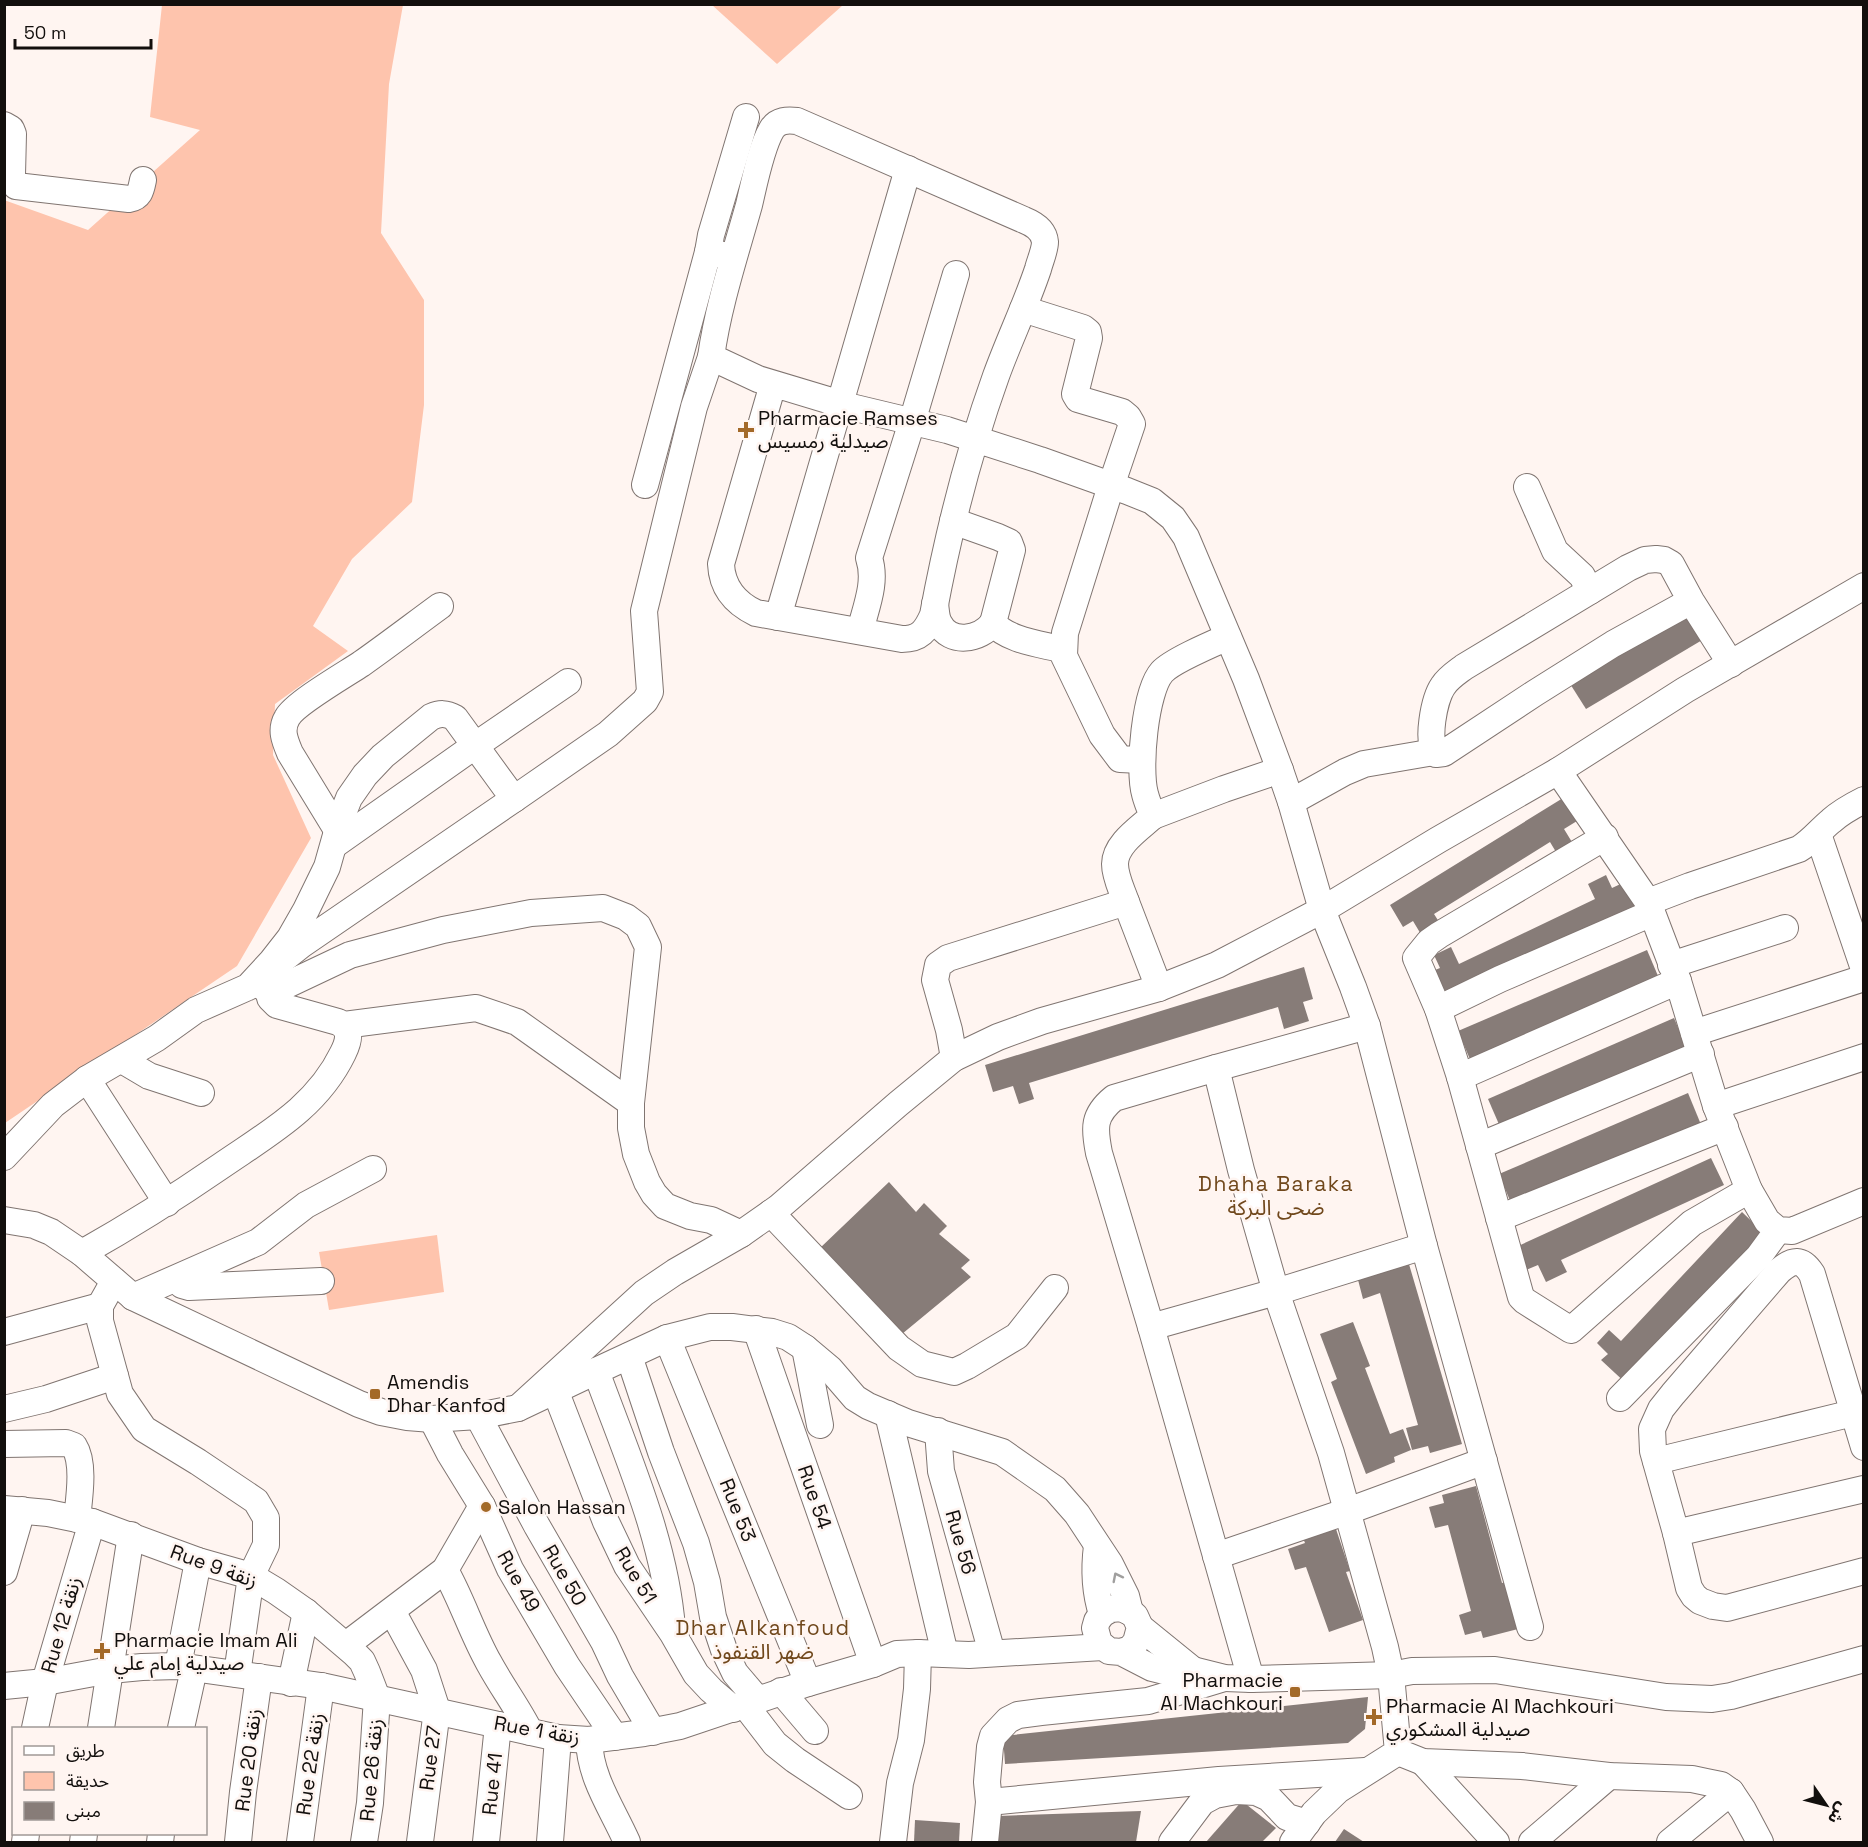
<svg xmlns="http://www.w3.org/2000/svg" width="1868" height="1847" font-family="'Space Grotesk','Noto Sans Arabic',sans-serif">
<rect width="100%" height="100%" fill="#fff5f1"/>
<g fill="#fec4ad">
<polygon points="162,5 403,5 389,84 381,233 424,300 424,405 412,502 352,559 313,626 348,651 275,704 273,755 311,838 237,966 5,1123 4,200 88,230 200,130 150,117"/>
<polygon points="712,5 843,5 777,64"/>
<polygon points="437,1235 444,1292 329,1310 319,1252"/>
</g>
<g fill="#877c78">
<polygon points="1690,605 1709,636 1586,709 1567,679"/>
<polygon points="1563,798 1577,821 1564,829 1575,847 1559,857 1550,842 1434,914 1441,925 1422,936 1413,921 1403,927 1390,905"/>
<polygon points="1606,875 1612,888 1627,881 1641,909 1450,1002 1435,970 1440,968 1434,955 1451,947 1459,964 1595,899 1588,884"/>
<polygon points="1647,950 1661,983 1472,1064 1458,1031"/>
<polygon points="1304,967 1313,999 1303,1002 1309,1021 1284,1029 1278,1007 1029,1083 1034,1099 1019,1104 1013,1086 993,1092 985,1065"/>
<polygon points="1674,1018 1687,1049 1501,1129 1488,1099"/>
<polygon points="1688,1093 1702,1127 1513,1208 1499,1174"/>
<polygon points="1711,1158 1724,1185 1561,1260 1567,1272 1546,1282 1538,1265 1526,1270 1516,1247"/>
<polygon points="889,1182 916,1212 924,1203 947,1226 939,1234 970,1260 961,1268 971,1277 902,1334 819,1249"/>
<polygon points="1742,1212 1768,1237 1629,1386 1601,1360 1608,1354 1597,1343 1609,1330 1621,1341"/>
<polygon points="1406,1254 1462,1444 1430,1453 1428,1446 1412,1450 1406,1428 1418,1425 1380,1293 1363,1299 1357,1276"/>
<polygon points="1353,1322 1370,1366 1365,1368 1390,1434 1403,1429 1411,1450 1394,1457 1395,1462 1366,1474 1331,1382 1337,1379 1320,1334"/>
<polygon points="1476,1486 1502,1583 1506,1582 1518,1629 1483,1638 1481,1631 1465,1635 1459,1615 1471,1611 1448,1525 1435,1528 1429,1507 1444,1503 1442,1495"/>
<polygon points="1335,1526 1350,1571 1346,1572 1363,1620 1329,1632 1306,1567 1295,1570 1288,1549 1305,1543 1303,1538"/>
<polygon points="1368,1697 1365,1729 1348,1743 1005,1764 1003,1736"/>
<polygon points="1242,1801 1276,1828 1262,1842 1206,1842"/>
<polygon points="1141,1811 1136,1842 996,1842 998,1816"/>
<polygon points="915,1820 960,1823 959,1842 914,1842"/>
<polygon points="1344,1829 1364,1842 1335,1842"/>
</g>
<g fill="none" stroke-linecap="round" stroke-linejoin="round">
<g stroke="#807571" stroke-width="28">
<g id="minor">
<path d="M4,125L11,129L13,134L12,175L13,182L16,186L129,199C140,197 141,190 143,180"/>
<polyline points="723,255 708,252 711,235 746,117"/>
<polyline points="1023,309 1083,328 1088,332 1089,338 1075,394 1078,399 1122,412 1128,417 1132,424 1111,486 1065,633 1064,656 1102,735 1120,759 1141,760"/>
<path d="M773,384L721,564C722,587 735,603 756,613L902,639C920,639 926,631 933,615C948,534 968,454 996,376C1009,340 1026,305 1038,269C1040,261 1045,250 1045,242C1044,230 1034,224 1024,220L797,121C787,120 778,120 772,129C761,147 754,184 749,205C735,255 718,306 711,357L758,379L851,407L947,430L1040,460L1127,491L1152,501L1173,518L1186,537L1246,679L1280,770L1291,802L1322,910L1353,987L1367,1026L1424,1246L1530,1627"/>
<polyline points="645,485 708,252"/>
<polyline points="1527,487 1555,551 1582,576 1590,591"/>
<path d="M953,521L998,537L1009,542L1012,550L993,623C1008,641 1042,644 1064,650"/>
<path d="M1691,601L1613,644L1535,693L1444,753L1436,754C1426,742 1434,699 1443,686C1448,678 1456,673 1464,667L1628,568L1645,560L1656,559L1664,560L1671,564L1691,601L1731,664"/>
<path d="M935,604C936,610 936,618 939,623C950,645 980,640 993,623"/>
<polyline points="778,617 908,169"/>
<path d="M860,631C866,607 877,582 869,558L912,422L956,274"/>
<polyline points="1558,771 1648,902 1678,981 1716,1106 1749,1190 1767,1221 1778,1230 1792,1231 1864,1201"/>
<polyline points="514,799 608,734 645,701 650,692 644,611 694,407 711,357"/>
<polyline points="1291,802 1345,772 1364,764 1434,752"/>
<polyline points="1153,816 1224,789 1280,770"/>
<path d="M337,830L290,753C285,741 280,730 287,718C294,704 346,674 361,664C388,645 414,625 440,606"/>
<polyline points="1818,834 1864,969"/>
<polyline points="1605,837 1439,935 1429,942 1416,958 1438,1009 1460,1077 1521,1297 1525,1301 1571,1330 1692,1223 1749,1190"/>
<polyline points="334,845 476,745 568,682"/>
<polyline points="1126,902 1159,988"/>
<path d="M1648,902L1690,886L1799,849C1812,841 1820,830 1831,821C1841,812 1852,806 1864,800"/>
<polyline points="1671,965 1785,928"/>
<polyline points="254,982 266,989 276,990 350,955 443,930 531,913 603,908 626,917 638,926 648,947 631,1103 631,1128 636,1154 647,1182 654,1194 665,1206 690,1216 711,1220 741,1234"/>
<polyline points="1438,1009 1500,979 1652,913"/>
<polyline points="344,1025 476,1008 517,1022 631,1103"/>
<polyline points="1694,1033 1864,978"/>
<path d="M954,1058L949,1030L935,980L938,965L948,958L1126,902C1122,890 1115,877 1115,864C1115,844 1140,828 1153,816C1150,809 1147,802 1145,794C1138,769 1145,691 1162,672C1172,661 1212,644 1228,637"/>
<polyline points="122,1060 149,1076 201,1093"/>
<path d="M1216,1068L1114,1098C1093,1115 1094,1128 1099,1153L1151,1327L1251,1679"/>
<polyline points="1460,1077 1678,981"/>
<polyline points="87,1079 167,1203"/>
<polyline points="1716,1106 1864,1057"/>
<polyline points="1479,1146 1701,1054"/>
<path d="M4,1157L53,1105L87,1079L157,1038L196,1010L248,987L272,961L290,938L306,910L327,867L340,821L349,798L365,775L383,756L431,717C440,713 446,713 455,718L514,799L301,945L248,987"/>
<polyline points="771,1213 899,1348 922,1364 954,1372 967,1366 1017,1336 1055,1288"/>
<polyline points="1499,1218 1725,1127"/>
<polyline points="4,1220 34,1225 51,1232 82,1253 133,1297 359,1404 381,1412 407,1417 432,1419 478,1416 518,1408 596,1371 667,1338 710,1327 732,1327 772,1332 788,1337 805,1348 830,1369 855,1398 868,1406 908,1423 1002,1452 1055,1489 1077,1514 1110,1564 1126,1596 1130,1612"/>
<path d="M82,1253C130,1226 176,1197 221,1166C269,1133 317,1107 343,1053C349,1041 352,1029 338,1022L277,1005L270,998L269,990"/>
<polyline points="178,1278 182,1285 189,1287 321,1281"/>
<polyline points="114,1281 100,1306 100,1321 120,1394 144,1429 198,1462 256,1501 266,1518 266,1545 251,1576 237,1674"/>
<polyline points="133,1297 258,1242 306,1205 373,1169"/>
<polyline points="1151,1327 1276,1292 1424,1246"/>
<polyline points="756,1329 873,1664"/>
<polyline points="4,1332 100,1306"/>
<polyline points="667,1338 808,1683"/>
<polyline points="805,1348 820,1425"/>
<polyline points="629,1356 661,1452 696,1543 707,1582 713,1617 724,1650 735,1673 758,1700"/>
<path d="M596,1371C626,1454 665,1539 672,1628"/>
<polyline points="555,1390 606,1522 627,1566 673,1634 696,1674 711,1690 733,1709"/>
<polyline points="1620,1398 1759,1256 1778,1230"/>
<polyline points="518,1408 644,1293 675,1272 741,1234 778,1208 898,1104 954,1058 998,1037 1042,1021 1159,988 1217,965 1322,910 1438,840 1558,771 1685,690 1864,586"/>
<polyline points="4,1409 46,1399 115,1376"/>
<polyline points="888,1414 945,1654"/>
<polyline points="478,1416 537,1526 604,1642 620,1676 653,1732"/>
<polyline points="432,1419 450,1454 482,1506 510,1569 567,1666 615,1737"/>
<polyline points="938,1431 941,1471 992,1653"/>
<path d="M4,1444L66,1443L74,1446C85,1463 79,1499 77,1519"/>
<path d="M1864,1447L1812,1274C1802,1258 1793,1259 1779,1271L1673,1394L1661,1409L1652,1429L1653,1451L1676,1533L1689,1588L1694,1596L1700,1601L1713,1606L1727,1608L1864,1571"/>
<polyline points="1656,1461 1853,1413"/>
<polyline points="4,1509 48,1513 92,1522 198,1561 251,1576 276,1591 306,1612 354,1653 362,1661 367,1672 377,1698 370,1803 364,1842"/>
<polyline points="1676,1533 1864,1489"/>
<path d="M1097,1546C1094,1569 1095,1592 1102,1614"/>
<polyline points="1216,1556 1348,1511 1484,1461"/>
<path d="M445,1570C462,1600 472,1633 489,1663C502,1687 518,1708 530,1732"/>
<polyline points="4,1572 22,1510"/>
<polyline points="392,1611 424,1670 437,1710 420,1842"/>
<polyline points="1140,1627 1193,1670"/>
<polyline points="346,1645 445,1570 482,1506"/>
<polyline points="1121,1652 1130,1649 1136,1642 1140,1627 1135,1616 1130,1612 1121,1608 1111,1609 1102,1614 1097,1621 1095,1628 1099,1643 1109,1651 1121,1652 1152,1668 1164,1671 1193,1670 1225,1678 1251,1679 1391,1675 1412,1671 1495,1670 1666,1697 1712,1699 1731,1696 1864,1659"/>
<polyline points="178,1666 198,1561"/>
<polyline points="291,1683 306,1612"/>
<polyline points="4,1686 45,1682 110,1670 142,1667 178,1666 321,1686 558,1738 589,1740 644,1733 680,1726 808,1683 873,1664 897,1654 918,1653 969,1655 1103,1647"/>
<polyline points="781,1691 815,1731"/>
<polyline points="745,1705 775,1744 795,1760 849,1796"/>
<polyline points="35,1728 45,1682 92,1522"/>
<polyline points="101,1728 131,1535"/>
<polyline points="181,1728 194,1669"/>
<path d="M589,1740C590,1778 612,1808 627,1842"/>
<polyline points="1398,1752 1423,1762 1522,1766 1609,1776 1692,1779 1706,1782 1721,1785 1731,1792 1743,1810 1760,1842"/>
<polyline points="1423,1762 1496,1842"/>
<polyline points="989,1802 1219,1780 1365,1771"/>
<polyline points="25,1842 26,1834"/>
<polyline points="83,1842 84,1834"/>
<polyline points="160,1842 161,1834"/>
<polyline points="238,1842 243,1792 259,1677"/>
<polyline points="300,1842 321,1686"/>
<polyline points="486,1842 498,1725"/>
<polyline points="550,1842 558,1738"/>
<polyline points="893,1842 900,1783 911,1740 917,1689 918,1653"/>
<polyline points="985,1842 989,1802 987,1782 990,1747 993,1736 1008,1720 1018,1715 1041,1712 1148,1701 1224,1678"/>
<polyline points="1172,1842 1202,1802 1215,1795 1236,1791 1256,1792 1269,1798 1287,1817 1307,1823"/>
<polyline points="1293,1842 1314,1813 1338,1790 1398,1752 1391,1675 1385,1647 1331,1453 1276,1292 1241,1170 1216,1068 1367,1026"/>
<polyline points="1532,1842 1609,1776"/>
<polyline points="1670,1842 1731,1792"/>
</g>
</g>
<use href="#minor" stroke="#fff" stroke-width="26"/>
</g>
<defs><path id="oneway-chevron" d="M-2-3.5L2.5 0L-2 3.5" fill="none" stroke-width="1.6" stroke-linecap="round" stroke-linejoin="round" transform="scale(1.5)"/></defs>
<use stroke="#a09f9e" href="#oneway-chevron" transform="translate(1117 1577) rotate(-117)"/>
<g fill="#a36928" stroke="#fff5f1" stroke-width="2">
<path d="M743 421h6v6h6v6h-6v6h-6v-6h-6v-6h6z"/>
<rect x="369" y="1388" width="12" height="12" rx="3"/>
<circle cx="486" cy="1507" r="6"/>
<path d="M99 1642h6v6h6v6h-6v6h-6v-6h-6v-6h6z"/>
<rect x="1289" y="1686" width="12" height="12" rx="3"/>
<path d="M1371 1708h6v6h6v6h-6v6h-6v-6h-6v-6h6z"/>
</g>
<g text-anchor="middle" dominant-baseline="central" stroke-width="5" stroke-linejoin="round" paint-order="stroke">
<g font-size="20" fill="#120f0d" stroke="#fff5f1" text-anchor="start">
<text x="758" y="418">Pharmacie Ramses<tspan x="758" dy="23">صيدلية رمسيس</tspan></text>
<text x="387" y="1382">Amendis<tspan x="387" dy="23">Dhar Kanfod</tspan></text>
<text x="498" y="1507">Salon Hassan</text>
<text x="114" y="1640">Pharmacie Imam Ali<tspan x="114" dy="23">صيدلية إمام علي</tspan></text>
<text x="1283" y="1680" text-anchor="end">Pharmacie<tspan x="1283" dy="23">Al Machkouri</tspan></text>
<text x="1386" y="1706">Pharmacie Al Machkouri<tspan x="1386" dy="23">صيدلية المشكوري</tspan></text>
</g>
<g font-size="20" fill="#120f0d" stroke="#fff5f1">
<text transform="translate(815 1497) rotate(71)">Rue 54</text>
<text transform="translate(738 1510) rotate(68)">Rue 53</text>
<text transform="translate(961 1542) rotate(74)">Rue 56</text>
<text transform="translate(214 1566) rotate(20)">Rue 9 زنقة</text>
<text transform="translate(565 1575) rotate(60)">Rue 50</text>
<text transform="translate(636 1575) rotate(59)">Rue 51</text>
<text transform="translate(519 1581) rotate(61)">Rue 49</text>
<text transform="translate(61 1625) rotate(-74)">Rue 12 زنقة</text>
<text transform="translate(537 1730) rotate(10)">Rue 1 زنقة</text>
<text transform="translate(430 1758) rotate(-83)">Rue 27</text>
<text transform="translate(248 1760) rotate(-83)">Rue 20 زنقة</text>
<text transform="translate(310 1764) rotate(-82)">Rue 22 زنقة</text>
<text transform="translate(371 1770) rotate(-85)">Rue 26 زنقة</text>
<text transform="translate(492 1784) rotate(-84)">Rue 41</text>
</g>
<g font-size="21" letter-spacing="1.5" fill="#70481c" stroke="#fff5f1">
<text x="1276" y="1183">Dhaha Baraka<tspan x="1276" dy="24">ضحى البركة</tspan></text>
<text x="763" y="1627">Dhar Alkanfoud<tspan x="763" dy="24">ضهر القنفوذ</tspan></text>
</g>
</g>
<rect width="1868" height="1847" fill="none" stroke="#120f0d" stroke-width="12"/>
<rect x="12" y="1727" width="195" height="108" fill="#fff5f1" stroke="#a09996" stroke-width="1.5"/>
<rect x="24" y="1746" width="30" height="9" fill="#ffffff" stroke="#a09996" stroke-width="1.5"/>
<text x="66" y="1757" font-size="18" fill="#120f0d">طريق</text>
<rect x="24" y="1772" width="30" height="18" fill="#fec4ad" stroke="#a09996" stroke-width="1.5"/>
<text x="66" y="1787" font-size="18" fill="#120f0d">حديقة</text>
<rect x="24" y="1802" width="30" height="18" fill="#877c78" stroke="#a09996" stroke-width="1.5"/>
<text x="66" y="1817" font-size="18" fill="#120f0d">مبنى</text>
<g transform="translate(1826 1805) rotate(125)" stroke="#fff5f1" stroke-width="4.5" paint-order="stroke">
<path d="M0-4.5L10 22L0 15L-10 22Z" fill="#120f0d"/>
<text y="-9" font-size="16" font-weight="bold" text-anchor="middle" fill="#120f0d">ش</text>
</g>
<path d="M15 39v9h136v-9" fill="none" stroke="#120f0d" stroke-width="3"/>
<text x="24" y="39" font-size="18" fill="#120f0d" stroke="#fff5f1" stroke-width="4.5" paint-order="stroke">50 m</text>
</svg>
